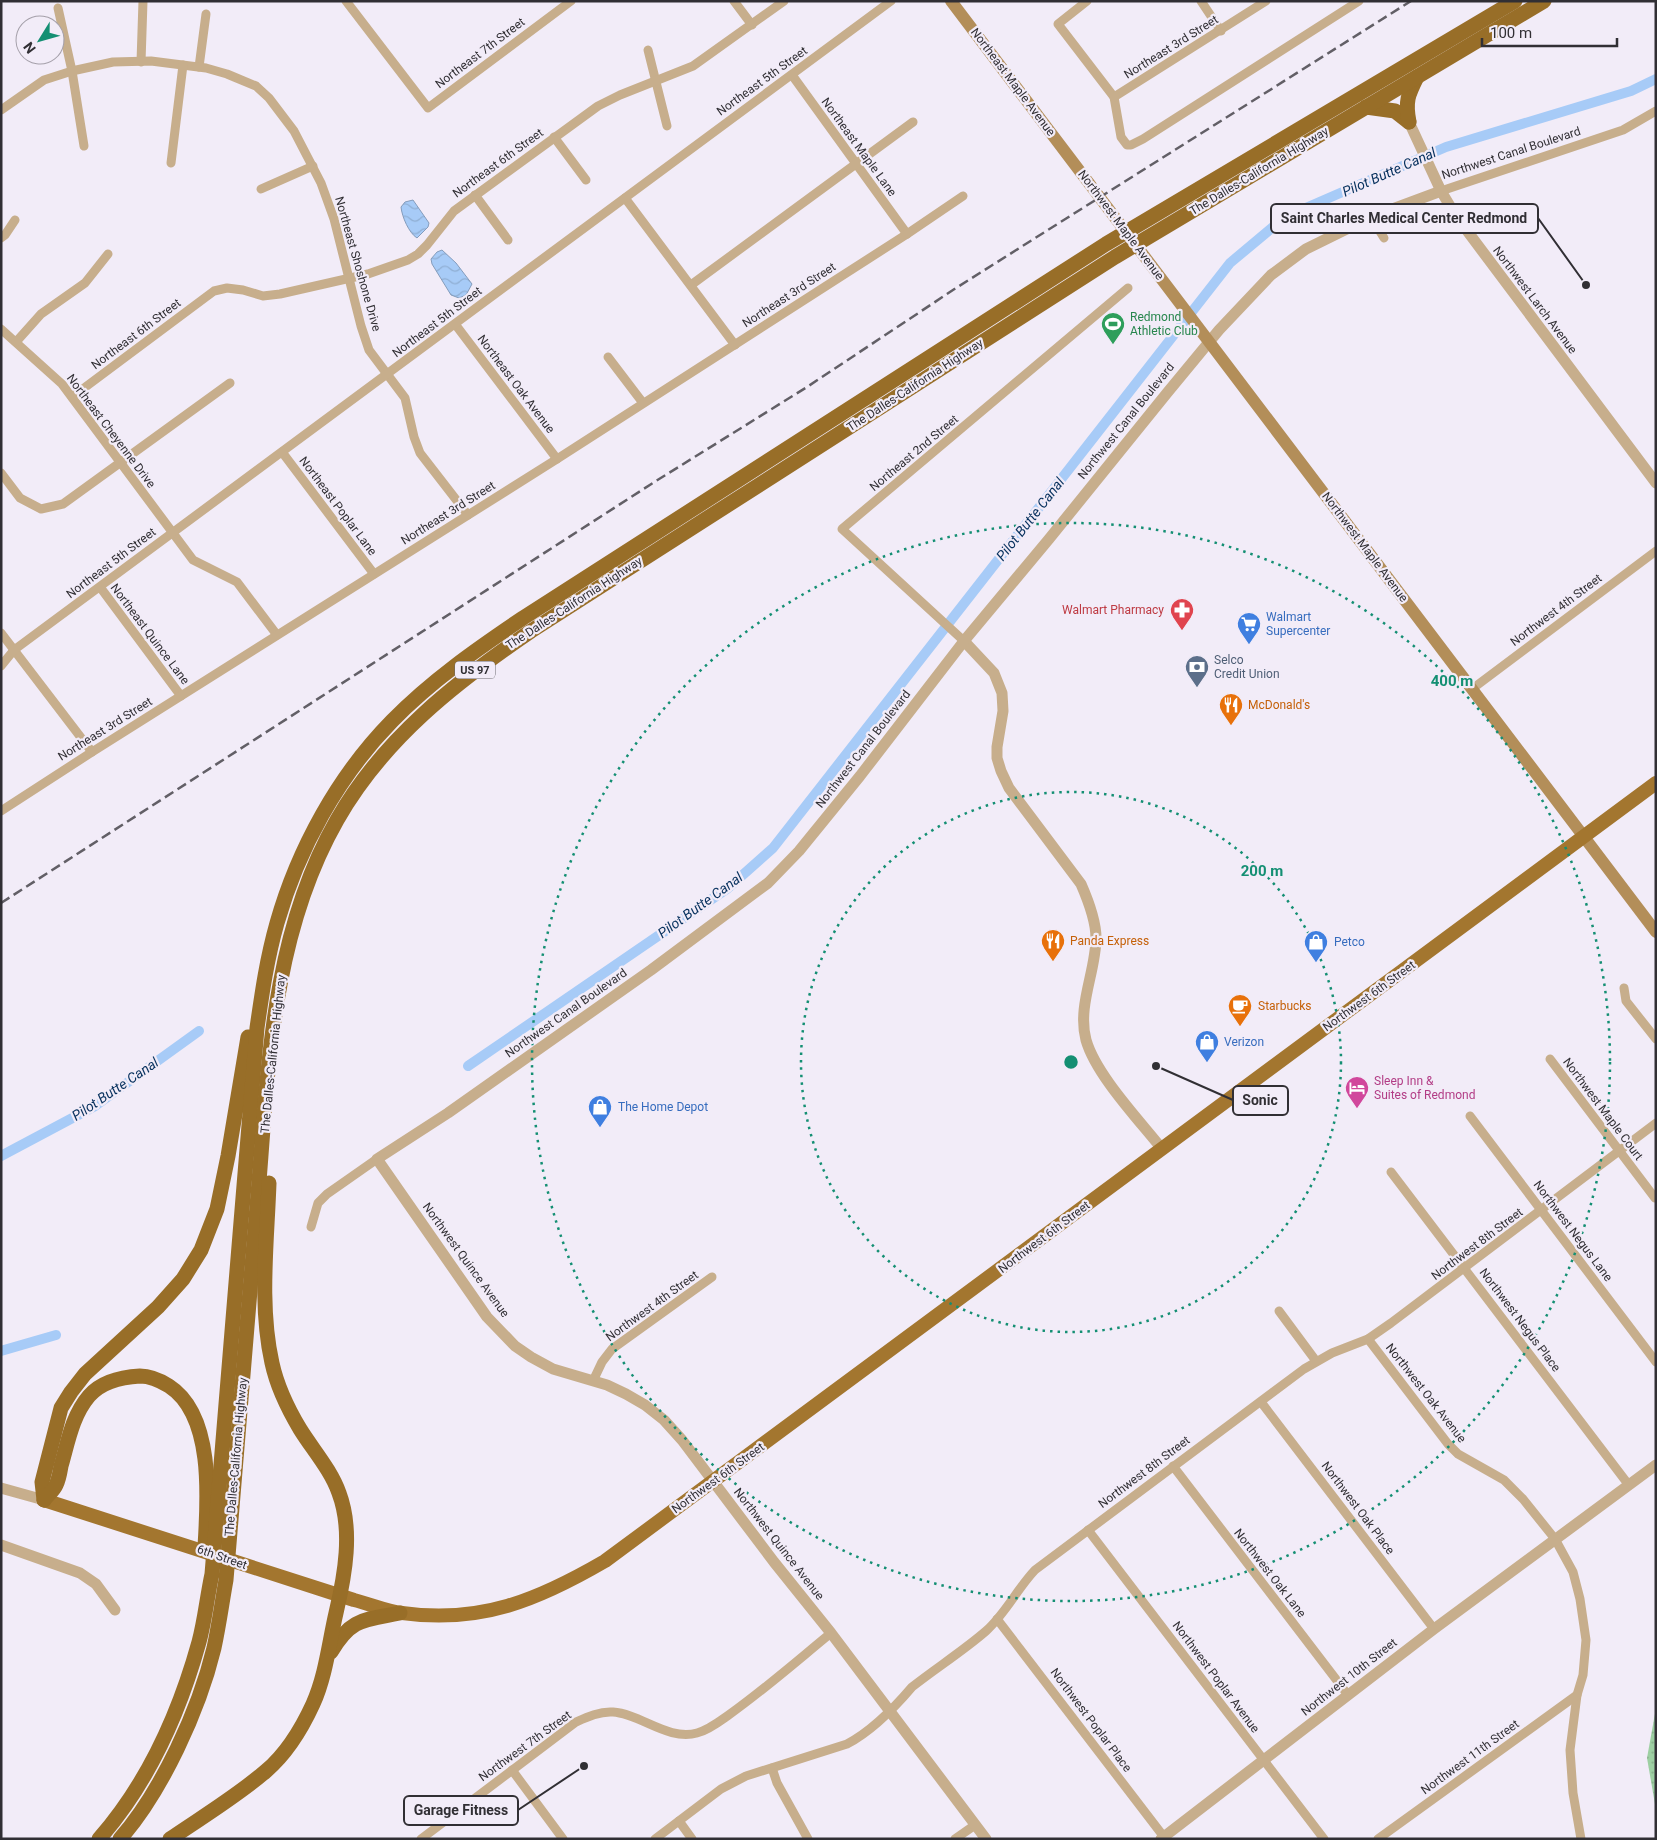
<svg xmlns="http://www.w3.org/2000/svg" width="1657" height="1840" font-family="Roboto,sans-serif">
<defs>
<pattern id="park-dots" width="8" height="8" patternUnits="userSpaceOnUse" patternTransform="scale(1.25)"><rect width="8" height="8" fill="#9dcfa2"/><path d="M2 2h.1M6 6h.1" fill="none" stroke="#88b28c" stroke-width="1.8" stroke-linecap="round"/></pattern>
<pattern id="water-waves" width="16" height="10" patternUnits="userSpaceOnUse" patternTransform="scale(1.25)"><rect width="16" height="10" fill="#a7cbf7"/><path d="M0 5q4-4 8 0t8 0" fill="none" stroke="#90afd4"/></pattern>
</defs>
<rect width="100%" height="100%" fill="#f2ecf8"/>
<polygon fill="url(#park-dots)" points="1656,1708 1656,1810 1647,1758"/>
<g fill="url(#water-waves)" stroke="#849cbc">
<path d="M413,200L429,223L428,227L417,238C409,233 402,217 401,207L405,202Z"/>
<polygon points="442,250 456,263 472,284 466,295 459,298 451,295 432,264 431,259 437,252"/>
</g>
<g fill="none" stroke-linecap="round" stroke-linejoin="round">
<g stroke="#a7cbf7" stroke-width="10">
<polyline points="468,1066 728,888 773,848 1230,263 1285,217 1446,147 1631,91 1656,79"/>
<polyline points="1,1156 95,1106 199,1031"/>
<polyline points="1,1351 56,1335"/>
</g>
<g stroke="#c7ae8c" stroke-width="9">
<polyline points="346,1 428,108 571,1"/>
<polyline points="734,1 752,25"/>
<polyline points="1087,1 1058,24 1114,97 1121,137 1127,145 1131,145 1143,139 1359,1"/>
<polyline points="1201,1 1221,31"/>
<polyline points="58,8 72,71 84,146"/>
<polyline points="648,50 667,126"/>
<polyline points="141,62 143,1"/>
<polyline points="199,67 206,14"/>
<polyline points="792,75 907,234"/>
<polyline points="1114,97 1266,1"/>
<polyline points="1,110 44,80 72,71 113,62 151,61 206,68 227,74 256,86 269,98 294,131 321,183 334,219 361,326 369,350 405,398 414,437 420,453 468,515"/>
<polyline points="554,137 586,180"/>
<polyline points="171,163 183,65"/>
<polyline points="261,189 313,166"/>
<polyline points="1441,191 1623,130 1656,111"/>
<polyline points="475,195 508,240"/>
<polyline points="625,198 735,345"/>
<polyline points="1371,217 1384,238"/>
<polyline points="1,238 5,235 15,220"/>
<polyline points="691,285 913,122"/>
<polyline points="455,324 557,459"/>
<polyline points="1,329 62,384 193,560 237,582 277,635"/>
<polyline points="16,342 41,314 85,283 108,254"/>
<polyline points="608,357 643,403"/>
<polyline points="72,397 214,291 227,288 243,290 263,296 280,294 368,274 408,260 418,254 427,245 454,211 598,106 620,95 693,66 784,1"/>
<polyline points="282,452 374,574"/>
<polyline points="1,473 20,498 41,509 63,504 230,383"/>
<polyline points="100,587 181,696"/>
<polyline points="1,633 92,752"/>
<polyline points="964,641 842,529 1128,288"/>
<polyline points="1,666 14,650 891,1"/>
<polyline points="1472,689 1656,551"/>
<polyline points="1,811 92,752 557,459 907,234 963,196"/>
<polyline points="1624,988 1626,1001 1656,1039"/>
<polyline points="1550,1059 1655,1198"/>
<polyline points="1470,1116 1656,1362"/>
<polyline points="1391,1172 1628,1484"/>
<polyline points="311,1227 318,1203 327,1194 377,1159"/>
<polyline points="1279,1311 1316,1361"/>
<polyline points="1368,1339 1448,1444 1458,1454 1504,1480 1523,1499 1555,1539 1573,1572 1580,1599 1586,1640 1583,1675 1577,1695 1570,1750 1573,1793 1581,1839"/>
<polyline points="593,1381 602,1362 612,1349 712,1277"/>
<polyline points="1261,1402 1434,1629"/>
<polyline points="1173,1466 1348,1695"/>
<polyline points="1088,1530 1324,1839"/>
<polyline points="997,1619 1164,1837"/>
<polyline points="772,1768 777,1783 808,1839"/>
<polyline points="512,1770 563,1839"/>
<polyline points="679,1821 692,1839"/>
<path d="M421,1839L576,1722C587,1717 600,1711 613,1712C641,1714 668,1741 697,1733C709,1730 720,1721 730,1714C765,1689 798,1660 831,1633"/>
<path d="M655,1839L721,1789L746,1776L847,1744C870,1732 895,1707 912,1687C936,1668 963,1651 986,1631C1006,1613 1017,1589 1035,1570L1304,1369L1332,1353L1368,1339L1391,1323L1656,1123"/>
<polyline points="955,1839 975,1825"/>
<polyline points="1378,1839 1577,1695"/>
</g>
<g stroke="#c7ae8c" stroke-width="11">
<polyline points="1409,122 1441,191 1456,216 1656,483"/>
<path d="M964,641L994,673L1002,693L1003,711L997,747V758L1001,771L1009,788L1081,884C1088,900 1096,920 1096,938C1096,971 1077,1006 1086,1040C1096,1075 1139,1120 1162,1149"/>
<polyline points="1,1488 44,1500"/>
<polyline points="1,1545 80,1573 96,1584 115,1610"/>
<polyline points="986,1839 831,1633 774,1562 682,1440 664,1420 645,1405 626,1394 607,1385 553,1369 531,1357 515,1346 487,1317 377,1159 448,1113 651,970 768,883 799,851 860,776 964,641 1049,539 1167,393 1219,330 1271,275 1306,249 1371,217 1441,191"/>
<polyline points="1161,1839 1434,1629 1656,1465"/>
</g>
<polyline stroke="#b38e59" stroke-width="12" points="951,1 1656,932"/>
<path stroke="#a3762f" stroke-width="14" d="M44,1500L354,1600C370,1604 386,1611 402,1613C481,1624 538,1600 605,1561L1656,783"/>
<g stroke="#986e28" stroke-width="15">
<polyline points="1366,107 1395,111 1409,122"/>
<path d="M1409,122C1405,101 1408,95 1417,77"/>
<polyline points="44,1500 42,1482 61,1408 71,1392 85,1374 158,1307 183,1279 201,1250 217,1209 228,1156 248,1037"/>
<path d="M44,1500C48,1495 54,1490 56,1485C59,1479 60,1472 61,1466C68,1442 72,1416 89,1396C102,1381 121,1377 140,1376C150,1376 161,1381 169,1386C214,1415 208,1499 205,1546"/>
<path d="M331,1652C351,1618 364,1620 400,1613"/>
<path d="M99,1839C149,1782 179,1714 199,1642C205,1620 207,1597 212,1574L257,1028C262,993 267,958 277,923C298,849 338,776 392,721C431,681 477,649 523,618L1106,244L1515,1"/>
<path d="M120,1839C162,1791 199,1710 214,1648C219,1625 222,1602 226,1580C236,1459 246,1339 256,1218C268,1083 268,941 337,820C383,739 456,682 531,631L1115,257L1544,1"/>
<path d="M170,1839C202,1817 237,1796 266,1771C286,1754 302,1728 313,1704C326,1675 329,1643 336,1613C345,1575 353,1530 339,1493C331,1470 313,1450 300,1429C288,1409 277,1386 272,1363C259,1305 267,1242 269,1183"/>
</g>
<polyline stroke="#625f66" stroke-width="2.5" stroke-dasharray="10 5" stroke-linecap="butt" points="1,903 656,481 807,387 956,288 1411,1"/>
</g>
<g fill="none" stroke="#148f73" stroke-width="2.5" stroke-dasharray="2.5 5">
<circle cx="1071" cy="1062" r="270"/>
<circle cx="1071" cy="1062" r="539"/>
</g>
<defs>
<g id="stadium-pin" transform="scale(1.25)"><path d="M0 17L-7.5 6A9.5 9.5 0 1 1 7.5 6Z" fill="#2e9e5b" stroke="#f2ecf8"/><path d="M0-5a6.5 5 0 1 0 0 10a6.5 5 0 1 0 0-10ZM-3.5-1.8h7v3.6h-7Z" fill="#fff"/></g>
<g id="pharmacy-pin" transform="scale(1.25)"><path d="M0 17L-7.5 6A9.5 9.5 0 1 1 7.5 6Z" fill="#e0444e" stroke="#f2ecf8"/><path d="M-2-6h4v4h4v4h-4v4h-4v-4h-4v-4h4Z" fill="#fff"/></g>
<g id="supermarket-pin" transform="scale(1.25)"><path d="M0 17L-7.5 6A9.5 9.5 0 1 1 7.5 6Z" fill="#3f7fe0" stroke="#f2ecf8"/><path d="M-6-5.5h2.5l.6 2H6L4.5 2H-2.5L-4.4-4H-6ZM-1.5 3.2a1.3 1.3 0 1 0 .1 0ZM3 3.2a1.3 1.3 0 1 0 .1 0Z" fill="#fff"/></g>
<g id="bank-pin" transform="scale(1.25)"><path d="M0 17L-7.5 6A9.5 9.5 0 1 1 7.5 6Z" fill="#5c6f8a" stroke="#f2ecf8"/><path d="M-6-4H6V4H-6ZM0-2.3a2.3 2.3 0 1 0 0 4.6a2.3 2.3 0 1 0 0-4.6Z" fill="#fff"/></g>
<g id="restaurant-pin" transform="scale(1.25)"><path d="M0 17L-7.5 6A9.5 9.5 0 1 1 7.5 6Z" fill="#e8710a" stroke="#f2ecf8"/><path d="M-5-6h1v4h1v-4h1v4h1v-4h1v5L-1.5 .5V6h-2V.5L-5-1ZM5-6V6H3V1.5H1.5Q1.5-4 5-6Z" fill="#fff"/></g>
<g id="shop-pin" transform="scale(1.25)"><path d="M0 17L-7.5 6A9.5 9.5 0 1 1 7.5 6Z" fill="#3f7fe0" stroke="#f2ecf8"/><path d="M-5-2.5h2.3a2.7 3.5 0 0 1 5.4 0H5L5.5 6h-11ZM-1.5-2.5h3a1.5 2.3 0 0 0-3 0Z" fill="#fff"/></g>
<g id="cafe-pin" transform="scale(1.25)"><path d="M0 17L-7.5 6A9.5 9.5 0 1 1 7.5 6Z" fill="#e8710a" stroke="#f2ecf8"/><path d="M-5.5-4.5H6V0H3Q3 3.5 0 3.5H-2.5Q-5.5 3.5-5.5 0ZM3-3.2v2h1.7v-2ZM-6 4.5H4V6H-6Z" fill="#fff"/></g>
<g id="hotel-pin" transform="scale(1.25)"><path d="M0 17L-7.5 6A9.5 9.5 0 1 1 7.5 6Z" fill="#d1479c" stroke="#f2ecf8"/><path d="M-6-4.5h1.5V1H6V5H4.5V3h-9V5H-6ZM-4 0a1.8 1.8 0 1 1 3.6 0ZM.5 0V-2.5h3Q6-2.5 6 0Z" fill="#fff"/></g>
</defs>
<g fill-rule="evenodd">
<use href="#stadium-pin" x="1113" y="324"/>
<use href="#pharmacy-pin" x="1182" y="610"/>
<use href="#supermarket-pin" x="1249" y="624"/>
<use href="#bank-pin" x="1197" y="667"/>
<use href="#restaurant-pin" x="1231" y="705"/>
<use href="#restaurant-pin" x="1053" y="941"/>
<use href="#shop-pin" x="1316" y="942"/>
<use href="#cafe-pin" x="1240" y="1006"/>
<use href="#shop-pin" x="1207" y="1042"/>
<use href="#hotel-pin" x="1357" y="1088"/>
<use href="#shop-pin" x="600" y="1107"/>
</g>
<g text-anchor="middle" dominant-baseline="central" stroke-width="4.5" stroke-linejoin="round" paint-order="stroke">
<rect fill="#f2ecf8" stroke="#6b686f" stroke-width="1" x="455" y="661.5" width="40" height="17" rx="4"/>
<g font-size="11" font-weight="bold" fill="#312f34">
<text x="475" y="670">US 97</text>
</g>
<g font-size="12" fill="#312f34" stroke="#f2ecf8">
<text transform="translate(1171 47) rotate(-32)">Northeast 3rd Street</text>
<text transform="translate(480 53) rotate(-37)">Northeast 7th Street</text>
<text transform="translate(762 81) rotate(-36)">Northeast 5th Street</text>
<text transform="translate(1013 82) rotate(53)">Northeast Maple Avenue</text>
<text transform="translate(859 147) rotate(54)">Northeast Maple Lane</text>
<text transform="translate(1511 153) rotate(-18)">Northwest Canal Boulevard</text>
<text transform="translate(498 163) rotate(-36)">Northeast 6th Street</text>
<text transform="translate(1259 171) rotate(-31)">The Dalles-California Highway</text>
<text transform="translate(1121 225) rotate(53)">Northwest Maple Avenue</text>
<text transform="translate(358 264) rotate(74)">Northeast Shoshone Drive</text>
<text transform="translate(789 295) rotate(-33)">Northeast 3rd Street</text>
<text transform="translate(1535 300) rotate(53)">Northwest Larch Avenue</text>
<text transform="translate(437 322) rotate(-37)">Northeast 5th Street</text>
<text transform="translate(136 334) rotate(-37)">Northeast 6th Street</text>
<text transform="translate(516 384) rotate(53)">Northeast Oak Avenue</text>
<text transform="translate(915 385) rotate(-33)">The Dalles-California Highway</text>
<text transform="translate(1126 421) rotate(-51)">Northwest Canal Boulevard</text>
<text transform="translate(111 431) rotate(53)">Northeast Cheyenne Drive</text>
<text transform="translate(914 453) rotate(-40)">Northeast 2nd Street</text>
<text transform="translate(338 506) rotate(53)">Northeast Poplar Lane</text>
<text transform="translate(448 513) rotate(-32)">Northeast 3rd Street</text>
<text transform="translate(1365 547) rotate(53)">Northwest Maple Avenue</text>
<text transform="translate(111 563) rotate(-37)">Northeast 5th Street</text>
<text transform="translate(574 603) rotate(-33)">The Dalles-California Highway</text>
<text transform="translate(1556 610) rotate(-37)">Northwest 4th Street</text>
<text transform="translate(150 634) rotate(53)">Northeast Quince Lane</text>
<text transform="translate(105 729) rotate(-32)">Northeast 3rd Street</text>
<text transform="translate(863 749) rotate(-52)">Northwest Canal Boulevard</text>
<text transform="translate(1369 996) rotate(-36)">Northwest 6th Street</text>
<text transform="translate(566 1013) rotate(-35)">Northwest Canal Boulevard</text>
<text transform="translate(273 1054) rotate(-84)">The Dalles-California Highway</text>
<text transform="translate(1603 1109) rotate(53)">Northwest Maple Court</text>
<text transform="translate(1573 1231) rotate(53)">Northwest Negus Lane</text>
<text transform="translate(1044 1237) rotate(-37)">Northwest 6th Street</text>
<text transform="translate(1477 1244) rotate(-37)">Northwest 8th Street</text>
<text transform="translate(466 1260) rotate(54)">Northwest Quince Avenue</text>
<text transform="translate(652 1306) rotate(-36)">Northwest 4th Street</text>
<text transform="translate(1520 1320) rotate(53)">Northwest Negus Place</text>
<text transform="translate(1426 1393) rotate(52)">Northwest Oak Avenue</text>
<text transform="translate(236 1457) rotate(-85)">The Dalles-California Highway</text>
<text transform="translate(1144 1472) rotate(-37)">Northwest 8th Street</text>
<text transform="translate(718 1478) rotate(-36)">Northwest 6th Street</text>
<text transform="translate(1358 1508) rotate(53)">Northwest Oak Place</text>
<text transform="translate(779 1544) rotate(52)">Northwest Quince Avenue</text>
<text transform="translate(222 1557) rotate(19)">6th Street</text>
<text transform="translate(1270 1573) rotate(52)">Northwest Oak Lane</text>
<text transform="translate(1216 1677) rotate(53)">Northwest Poplar Avenue</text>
<text transform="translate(1349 1677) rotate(-38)">Northwest 10th Street</text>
<text transform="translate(1091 1720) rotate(53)">Northwest Poplar Place</text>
<text transform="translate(525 1746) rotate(-36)">Northwest 7th Street</text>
<text transform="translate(1470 1757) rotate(-36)">Northwest 11th Street</text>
</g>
<g font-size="12" fill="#27864d" stroke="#f2ecf8" text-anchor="start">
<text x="1130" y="317">Redmond<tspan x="1130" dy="14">Athletic Club</tspan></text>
</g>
<g font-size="12" fill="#be3a42" stroke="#f2ecf8" text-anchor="end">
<text x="1164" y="610">Walmart Pharmacy</text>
</g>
<g font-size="12" fill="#366cbe" stroke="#f2ecf8" text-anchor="start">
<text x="1266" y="617">Walmart<tspan x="1266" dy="14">Supercenter</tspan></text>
<text x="1334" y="942">Petco</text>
<text x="1224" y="1042">Verizon</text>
<text x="618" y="1107">The Home Depot</text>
</g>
<g font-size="12" fill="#4e5e75" stroke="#f2ecf8" text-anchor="start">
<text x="1214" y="660">Selco<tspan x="1214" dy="14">Credit Union</tspan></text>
</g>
<g font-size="12" fill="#c56008" stroke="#f2ecf8" text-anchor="start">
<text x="1248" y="705">McDonald's</text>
<text x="1070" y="941">Panda Express</text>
<text x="1258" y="1006">Starbucks</text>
</g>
<g font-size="12" fill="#b23c85" stroke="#f2ecf8" text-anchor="start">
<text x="1374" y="1081">Sleep Inn &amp;<tspan x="1374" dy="14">Suites of Redmond</tspan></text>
</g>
<g font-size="14" font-style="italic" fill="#06305d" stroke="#f2ecf8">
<text transform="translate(1389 172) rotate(-24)">Pilot Butte Canal</text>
<text transform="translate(1030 519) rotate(-52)">Pilot Butte Canal</text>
<text transform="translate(700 905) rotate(-36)">Pilot Butte Canal</text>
<text transform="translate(115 1089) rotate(-34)">Pilot Butte Canal</text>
</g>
</g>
<circle cx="1071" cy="1062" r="8" fill="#148f73" stroke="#f2ecf8" stroke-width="2.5"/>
<g font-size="15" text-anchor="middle" font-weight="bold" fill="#148f73" stroke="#f2ecf8" stroke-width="4.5" stroke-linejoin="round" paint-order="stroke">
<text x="1452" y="686">400 m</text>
<text x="1262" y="876">200 m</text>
</g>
<path fill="none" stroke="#312f34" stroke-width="2" d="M1586 285L1538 218M1156 1066L1233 1100M584 1766L518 1810"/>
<g fill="#312f34" stroke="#f2ecf8" stroke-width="2">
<circle cx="1586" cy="285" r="5"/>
<circle cx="1156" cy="1066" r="5"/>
<circle cx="584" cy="1766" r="5"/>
</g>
<g fill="#f2ecf8" stroke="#312f34" stroke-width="2">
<rect x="1271" y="204" width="267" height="29" rx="5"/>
<rect x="1233" y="1086" width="55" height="29" rx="5"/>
<rect x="404" y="1796" width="114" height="29" rx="5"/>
</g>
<g font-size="14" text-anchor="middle" font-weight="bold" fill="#312f34">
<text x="1404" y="223">Saint Charles Medical Center Redmond</text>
<text x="1260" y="1105">Sonic</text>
<text x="461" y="1815">Garage Fitness</text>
</g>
<rect width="1657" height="1840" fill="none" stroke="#312f34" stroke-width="5"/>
<g transform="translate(40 40) rotate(233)"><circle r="24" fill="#f2ecf8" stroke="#a5a0aa"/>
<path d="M0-4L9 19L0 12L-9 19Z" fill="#148f73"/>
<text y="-8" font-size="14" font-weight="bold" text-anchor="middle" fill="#312f34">N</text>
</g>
<path d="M1482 38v8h135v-8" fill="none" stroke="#312f34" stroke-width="2.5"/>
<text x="1490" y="38" font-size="15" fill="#312f34" stroke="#f2ecf8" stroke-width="4" paint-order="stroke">100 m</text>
</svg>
